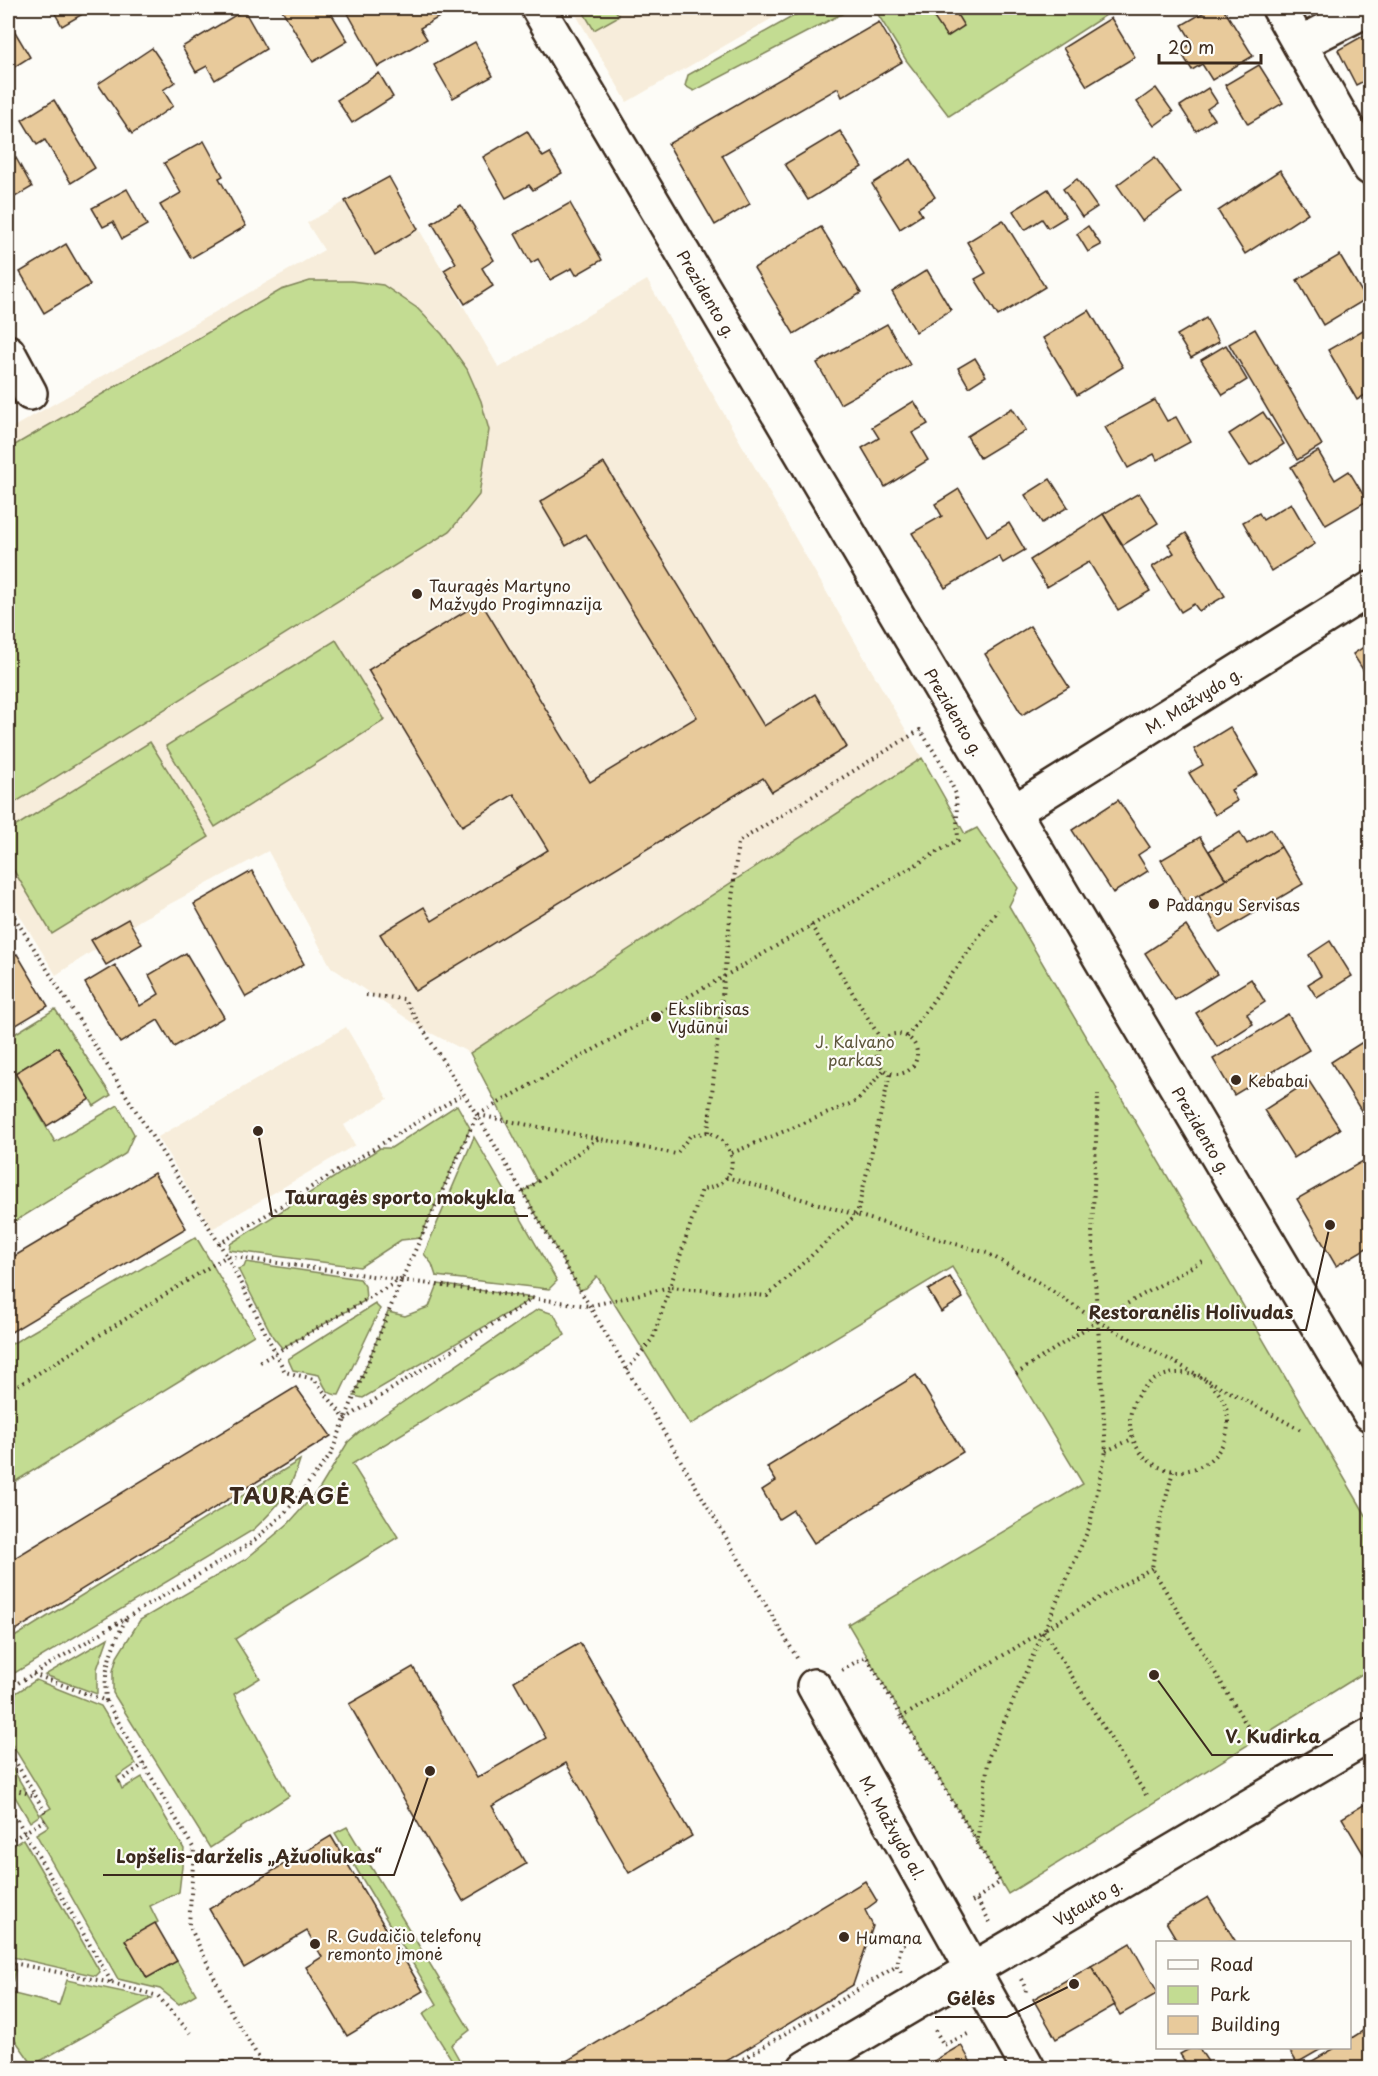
<svg xmlns="http://www.w3.org/2000/svg" width="1378" height="2076" font-family="'Playpen Sans',sans-serif">
<rect width="100%" height="100%" fill="#fdfcf7"/>
<filter id="ink" filterUnits="userSpaceOnUse"><feTurbulence type="fractalNoise" baseFrequency=".0167" numOctaves="2"/><feDisplacementMap in="SourceGraphic" scale="12" xChannelSelector="R" yChannelSelector="G"/><feConvolveMatrix kernelMatrix="1 2 1 2 8 2 1 2 1" color-interpolation-filters="sRGB"/></filter>
<g filter="url(#ink)">
<g fill="#f7eddb">
<polygon points="572,8 790,8 627,102"/>
<polygon points="389,177 499,368 647,280 922,758 470,1053 421,1028 331,967 268,851 142,919 56,975 8,896 8,430 324,250 307,223"/>
<polygon points="346,1027 388,1099 344,1125 355,1145 212,1229 158,1137"/>
</g>
<g fill="#c3dc92" stroke="#7f8358" stroke-width="1.5">
<polygon points="581,8 614,8 619,16 594,30"/>
<polygon points="808,8 853,8 694,91 685,86 688,75"/>
<polygon points="874,8 1117,8 949,116 906,60"/>
<polygon points="310,281 351,281 383,285 417,308 442,334 467,369 481,401 489,430 479,495 450,531 8,807 8,449 281,290"/>
<polygon points="336,640 385,720 215,827 166,746"/>
<polygon points="150,742 209,837 52,934 8,861 8,831"/>
<polygon points="922,758 965,834 977,828 1018,888 1009,906 1370,1522 1370,1669 1008,1894 848,1624 1083,1484 952,1267 690,1425 597,1276 586,1288 580,1290 523,1192 537,1181 470,1053"/>
<polygon points="55,1009 111,1095 94,1106 58,1047 15,1073 55,1142 118,1105 134,1134 125,1154 14,1222 8,1209 8,1038"/>
<polygon points="457,1105 470,1128 420,1238 401,1240 360,1267 229,1250 230,1244 380,1148 391,1148"/>
<polygon points="474,1137 557,1281 549,1289 436,1276 432,1264 424,1254"/>
<polygon points="196,1237 254,1335 8,1486 8,1346"/>
<polygon points="246,1262 360,1279 365,1286 366,1300 282,1348 273,1337 238,1269 244,1267"/>
<polygon points="438,1284 533,1298 363,1398 354,1396 388,1312 405,1316 429,1307"/>
<path d="M375,1304L380,1309L339,1395C326,1395 324,1385 319,1375L293,1370L288,1359Z"/>
<polygon points="538,1309 554,1314 565,1335 352,1464 398,1537 235,1639 260,1678 234,1694 289,1796 210,1848 113,1693 113,1671 117,1657 140,1620 246,1559 289,1523 320,1488 348,1442 358,1433"/>
<path d="M300,1460C291,1491 276,1509 253,1530L8,1677V1641Z"/>
<polygon points="108,1638 97,1669 97,1694 45,1675"/>
<polygon points="36,1680 101,1706 136,1764 117,1777 122,1789 142,1777 184,1849 179,1892 150,1906 158,1922 126,1941 147,1978 177,1961 196,1994 179,2004 160,1989 118,1979 36,1834 49,1826 41,1814 51,1808 8,1738 8,1698"/>
<polygon points="8,1761 40,1815 30,1822 8,1785"/>
<polygon points="347,1827 470,2030 451,2045 460,2061 457,2068 423,2014 437,2004 335,1833"/>
<polygon points="23,1839 100,1972 96,1976 8,1956 8,1849"/>
<polygon points="8,1968 15,1970 10,1993 59,2005 67,1980 152,1998 33,2065 8,2030"/>
</g>
<g fill="#e8ca9b" stroke="#3b2a1e" stroke-width="1.5">
<polygon points="52,8 93,8 62,26"/>
<polygon points="281,8 328,8 348,41 313,62"/>
<polygon points="345,8 455,8 420,28 427,39 378,67"/>
<polygon points="936,8 953,8 964,26 947,37 930,12"/>
<polygon points="1211,8 1223,8 1253,56 1212,80 1202,64 1192,70 1180,51 1193,43 1182,25"/>
<polygon points="244,10 266,49 215,80 207,66 196,72 182,47"/>
<polygon points="1111,18 1135,57 1087,86 1063,48"/>
<polygon points="8,20 30,57 8,71"/>
<polygon points="879,22 902,62 842,97 838,88 722,155 750,204 715,225 668,144"/>
<polygon points="1370,32 1370,78 1356,85 1338,50"/>
<polygon points="475,42 493,76 453,98 434,65"/>
<polygon points="152,48 175,82 163,90 173,106 132,134 98,84"/>
<polygon points="1259,65 1283,103 1248,124 1225,85"/>
<polygon points="379,73 393,97 352,123 337,100"/>
<polygon points="1156,88 1173,112 1154,126 1137,102"/>
<polygon points="1208,88 1217,102 1207,109 1214,119 1196,131 1180,106"/>
<polygon points="54,100 95,168 71,183 45,140 37,145 22,120"/>
<polygon points="527,131 543,157 550,153 562,173 533,190 529,185 506,198 483,157"/>
<polygon points="840,131 862,167 808,200 785,164"/>
<polygon points="204,141 223,176 219,178 246,226 191,258 160,205 181,193 164,163"/>
<polygon points="1155,157 1181,193 1142,221 1117,185"/>
<polygon points="16,158 32,187 8,201 8,162"/>
<polygon points="911,159 935,197 918,208 922,215 900,229 872,184"/>
<polygon points="1280,170 1308,213 1245,254 1218,211"/>
<polygon points="389,177 418,229 375,255 345,201"/>
<polygon points="1077,179 1097,207 1082,217 1063,189"/>
<polygon points="127,189 147,225 122,239 113,222 103,227 92,208"/>
<polygon points="1048,189 1066,217 1048,228 1042,219 1025,230 1013,211"/>
<polygon points="570,203 602,260 576,275 572,268 550,280 538,259 531,263 515,234"/>
<polygon points="461,205 494,260 482,268 493,286 465,304 444,270 456,263 432,223"/>
<polygon points="1003,220 1045,287 998,316 975,279 986,273 967,242"/>
<polygon points="1088,226 1101,245 1088,252 1077,234"/>
<polygon points="821,227 861,293 794,334 754,268"/>
<polygon points="66,244 90,285 44,313 20,272"/>
<polygon points="1340,255 1366,299 1323,325 1297,280"/>
<polygon points="927,270 951,310 916,332 892,292"/>
<polygon points="1089,310 1123,367 1077,395 1043,338"/>
<polygon points="1206,318 1219,342 1191,358 1177,335"/>
<polygon points="887,324 910,365 840,404 817,363"/>
<polygon points="1370,326 1370,392 1357,400 1328,350"/>
<polygon points="1255,329 1322,445 1297,460 1229,344"/>
<polygon points="1226,345 1247,380 1223,395 1201,360"/>
<polygon points="975,358 986,376 969,387 958,368"/>
<polygon points="1155,400 1167,421 1176,417 1190,442 1157,460 1154,454 1128,468 1105,427"/>
<polygon points="914,401 928,424 912,433 928,460 885,487 862,448 879,438 872,427"/>
<polygon points="1012,408 1026,430 980,458 967,436"/>
<polygon points="1263,412 1284,444 1250,466 1229,434"/>
<polygon points="1318,451 1335,480 1349,471 1367,501 1326,525 1291,467"/>
<polygon points="604,463 764,726 815,694 847,747 772,792 763,778 415,991 380,934 424,907 432,921 548,850 514,794 462,826 368,670 481,602 590,782 697,717 586,534 566,546 540,502"/>
<polygon points="1050,479 1068,507 1042,523 1025,495"/>
<polygon points="959,489 987,536 1009,523 1025,550 1003,563 999,556 945,588 912,533 942,516 935,504"/>
<polygon points="1139,493 1158,523 1123,545 1103,514"/>
<polygon points="1291,503 1315,544 1271,571 1243,522 1259,513 1263,520"/>
<polygon points="1103,514 1150,591 1118,610 1089,562 1047,587 1030,560"/>
<polygon points="1186,533 1225,596 1199,611 1194,604 1181,612 1152,567 1174,553 1168,544"/>
<polygon points="1030,626 1069,687 1022,715 985,654"/>
<polygon points="1370,643 1370,681 1353,654"/>
<polygon points="1230,727 1258,774 1231,790 1237,801 1215,815 1189,773 1203,765 1194,749"/>
<polygon points="1118,800 1150,847 1138,855 1148,871 1113,893 1072,830"/>
<polygon points="1271,829 1281,847 1226,880 1209,851 1240,832 1247,844"/>
<polygon points="1200,837 1226,880 1186,903 1161,860"/>
<polygon points="1281,847 1303,884 1220,933 1199,896"/>
<polygon points="252,871 304,964 246,997 194,904"/>
<polygon points="128,919 142,944 106,965 91,940"/>
<polygon points="1186,926 1217,974 1175,1000 1145,953"/>
<polygon points="1330,941 1352,976 1317,998 1308,984 1321,976 1309,955"/>
<polygon points="186,953 224,1017 174,1047 158,1020 120,1043 85,983 115,965 140,1006 159,994 149,975"/>
<polygon points="17,954 48,1006 8,1030 8,959"/>
<polygon points="1251,979 1265,1002 1247,1014 1253,1024 1217,1047 1196,1013"/>
<polygon points="1288,1014 1309,1050 1234,1095 1213,1059"/>
<polygon points="1369,1038 1370,1041 1370,1125 1331,1062"/>
<polygon points="58,1047 90,1099 47,1126 15,1073"/>
<polygon points="1309,1081 1340,1129 1294,1158 1264,1110"/>
<polygon points="1370,1157 1370,1246 1336,1266 1297,1199"/>
<polygon points="154,1173 186,1228 8,1334 8,1260"/>
<polygon points="950,1277 963,1298 941,1312 928,1290"/>
<polygon points="916,1375 963,1452 814,1543 793,1510 779,1519 762,1490 776,1481 767,1467"/>
<polygon points="296,1387 331,1436 8,1635 8,1562"/>
<polygon points="580,1643 692,1836 629,1873 566,1763 492,1806 526,1864 463,1901 349,1704 413,1667 477,1778 546,1738 514,1681"/>
<polygon points="1370,1801 1370,1865 1342,1818"/>
<polygon points="331,1836 423,1991 347,2036 306,1967 322,1957 307,1931 244,1968 209,1909"/>
<polygon points="865,1881 877,1901 865,1910 873,1926 853,1985 715,2068 555,2068"/>
<polygon points="1208,1897 1236,1942 1178,1942 1166,1922"/>
<polygon points="155,1923 177,1961 147,1978 125,1940"/>
<polygon points="1130,1943 1158,1993 1120,2015 1091,1966"/>
<polygon points="1091,1966 1115,2005 1056,2039 1033,1999"/>
<polygon points="1364,2030 1370,2040 1370,2068 1300,2068 1335,2048 1350,2048 1350,2039"/>
<polygon points="961,2045 974,2068 922,2068"/>
<polygon points="1191,2048 1199,2048 1212,2068 1189,2068 1180,2054"/>
<polygon points="1288,2048 1323,2048 1297,2063"/>
<polygon points="1109,2059 1114,2068 1093,2068"/>
<polygon points="224,2061 229,2068 212,2068"/>
</g>
<g fill="none" stroke-linecap="round" stroke-linejoin="round">
<g stroke="#3b2a1e" stroke-width="38">
<g id="minor">
<path id="s1" d="M538,8L1370,1414"/>
<polyline points="1279,8 1370,168"/>
<polyline points="1301,43 1370,8"/>
<polyline points="8,352 30,393"/>
<path id="s2" d="M1015,811L1370,589"/>
<path id="s3" d="M814,1686L1028,2068"/>
<path id="s4" d="M805,2068L1370,1735"/>
</g>
</g>
<g stroke="#3b2a1e" stroke-width="4" stroke-dasharray="1.5 4.5" stroke-linecap="butt">
<path d="M8,907L227,1256L589,1306L670,1287L702,1189C739,1187 742,1145 708,1132L690,1136L676,1154L478,1115"/>
<polyline points="811,925 882,1041"/>
<polyline points="366,995 404,999 477,1115 797,1658"/>
<circle cx="897" cy="1054" r="20"/>
<polyline points="907,1037 998,910"/>
<polyline points="708,1132 738,842 920,730 942,764"/>
<polyline points="732,1153 857,1101 884,1070"/>
<polyline points="726,1177 987,1253 1046,1287 1097,1321 1301,1430"/>
<polyline points="523,1192 599,1138"/>
<polyline points="219,1244 464,1093"/>
<polyline points="260,1362 401,1279"/>
<polyline points="627,1370 653,1338 670,1287 767,1296 857,1214 890,1074"/>
<circle cx="1179" cy="1422" r="49"/>
<polyline points="1016,1374 1097,1321 1202,1261"/>
<polyline points="8,1392 227,1256 285,1372 314,1379 345,1419 532,1299"/>
<polyline points="1106,1451 1132,1439"/>
<polyline points="1173,1471 1160,1521 1152,1568 1249,1729"/>
<polyline points="842,1670 866,1656 902,1717"/>
<path d="M33,1674L106,1701C103,1667 112,1647 127,1617"/>
<polyline points="8,1689 251,1543 284,1514 330,1456 402,1279 477,1115 725,976 958,840 956,794 942,764 945,762"/>
<polyline points="106,1701 194,1849 189,1925 231,2012 265,2068"/>
<polyline points="8,1749 45,1812"/>
<polyline points="119,1782 144,1764"/>
<polyline points="8,1787 35,1796"/>
<polyline points="1146,1795 1043,1630 1152,1568"/>
<polyline points="8,1804 112,1983 8,1962"/>
<polyline points="8,1842 45,1820"/>
<polyline points="977,1842 902,1717 1043,1631"/>
<polyline points="977,1900 990,1922"/>
<polyline points="972,1902 1000,1882 977,1842 989,1756 1089,1528 1106,1451 1092,1233 1098,1094"/>
<polyline points="901,1972 897,1966 901,1946 917,1936"/>
<polyline points="1021,1979 1026,1989 1025,1994"/>
<polyline points="112,1983 158,1996 190,2033"/>
<polyline points="935,2030 944,2045 970,2033"/>
<polyline points="728,2068 897,1966"/>
</g>
<use href="#minor" stroke="#fdfcf7" stroke-width="33"/>
</g>
</g>
<g fill="#3b2a1e" stroke="#fdfcf7" stroke-width="2">
<circle cx="417" cy="594" r="6"/>
<circle cx="1154" cy="904" r="6"/>
<circle cx="656" cy="1017" r="6"/>
<circle cx="1236" cy="1080" r="6"/>
<circle cx="844" cy="1937" r="6"/>
<circle cx="315" cy="1944" r="6"/>
</g>
<g text-anchor="middle" dominant-baseline="central" stroke-width="4.5" stroke-linejoin="round" paint-order="stroke">
<g font-size="16" fill="#3b2a1e" stroke="#fdfcf7">
<text stroke="none"><textPath href="#s1" startOffset="332">Prezidento g.</textPath></text>
<text stroke="none"><textPath href="#s2" startOffset="210">M. Mažvydo g.</textPath></text>
<text stroke="none"><textPath href="#s1" startOffset="818">Prezidento g.</textPath></text>
<text stroke="none"><textPath href="#s1" startOffset="1304">Prezidento g.</textPath></text>
<text stroke="none"><textPath href="#s3" startOffset="162">M. Mažvydo al.</textPath></text>
<text stroke="none"><textPath href="#s4" startOffset="328">Vytauto g.</textPath></text>
</g>
<g font-size="16" fill="#3b2a1e" stroke="#fdfcf7" text-anchor="start">
<text x="429" y="585">Tauragės Martyno<tspan x="429" dy="18">Mažvydo Progimnazija</tspan></text>
<text x="1166" y="904">Padangu Servisas</text>
<text x="668" y="1008">Ekslibrisas<tspan x="668" dy="18">Vydūnui</tspan></text>
<text x="1248" y="1080">Kebabai</text>
<text x="327" y="1935">R. Gudaičio telefonų<tspan x="327" dy="18">remonto įmonė</tspan></text>
<text x="856" y="1937">Humana</text>
</g>
<g font-size="16" fill="#5d563b" stroke="#fdfcf7">
<text x="855" y="1041">J. Kalvano<tspan x="855" dy="18">parkas</tspan></text>
</g>
<g font-size="22" font-weight="bold" letter-spacing="1.5" fill="#3b2a1e" stroke="#fdfcf7">
<text x="290" y="1494">TAURAGĖ</text>
</g>
</g>
<path fill="none" stroke="#3b2a1e" stroke-width="2" d="M258 1131L272 1216H528M1330 1225L1306 1330H1077M1154 1675L1212 1755H1333M430 1771L394 1875H103M1074 1984L1007 2017H935"/>
<g fill="#3b2a1e" stroke="#fdfcf7" stroke-width="2">
<circle cx="258" cy="1131" r="6"/>
<circle cx="1330" cy="1225" r="6"/>
<circle cx="1154" cy="1675" r="6"/>
<circle cx="430" cy="1771" r="6"/>
<circle cx="1074" cy="1984" r="6"/>
</g>
<g font-size="18" text-anchor="middle" font-weight="bold" fill="#3b2a1e" stroke="#fdfcf7" stroke-width="4.5" stroke-linejoin="round" paint-order="stroke">
<text x="400" y="1204">Tauragės sporto mokykla</text>
<text x="1191" y="1319">Restoranėlis Holivudas</text>
<text x="1273" y="1743">V. Kudirka</text>
<text x="249" y="1863">Lopšelis-darželis „Ąžuoliukas“</text>
<text x="971" y="2005">Gėlės</text>
</g>
<rect width="1378" height="2076" fill="none" stroke="#fdfcf7" stroke-width="30"/>
<rect x="15" y="15" width="1348" height="2046" fill="none" stroke="#3b2a1e" stroke-width="2" filter="url(#ink)"/>
<rect x="1156" y="1941" width="195" height="108" fill="#fdfcf7" stroke="#afa8a0" stroke-width="1.5"/>
<rect x="1168" y="1960" width="30" height="9" fill="#fdfcf7" stroke="#afa8a0" stroke-width="1.5"/>
<text x="1210" y="1971" font-size="18" fill="#3b2a1e">Road</text>
<rect x="1168" y="1986" width="30" height="18" fill="#c3dc92" stroke="#afa8a0" stroke-width="1.5"/>
<text x="1210" y="2001" font-size="18" fill="#3b2a1e">Park</text>
<rect x="1168" y="2016" width="30" height="18" fill="#e8ca9b" stroke="#afa8a0" stroke-width="1.5"/>
<text x="1210" y="2031" font-size="18" fill="#3b2a1e">Building</text>
<path d="M1159 54v9h102v-9" fill="none" stroke="#3b2a1e" stroke-width="3"/>
<text x="1168" y="54" font-size="18" fill="#3b2a1e" stroke="#fdfcf7" stroke-width="4.5" paint-order="stroke">20 m</text>
</svg>
